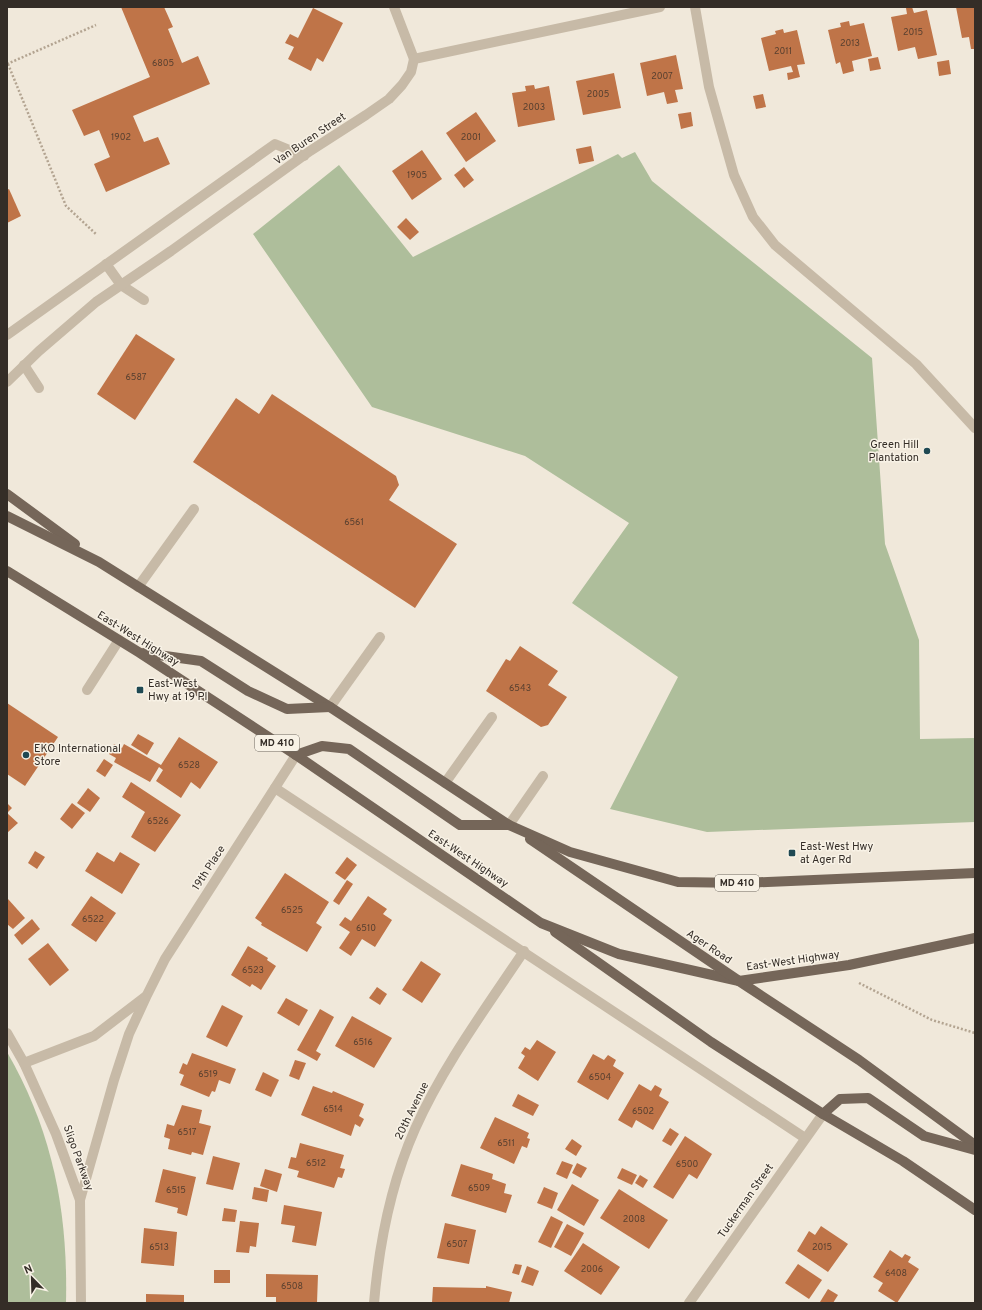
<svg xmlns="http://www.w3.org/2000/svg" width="982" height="1310" font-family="Overpass,sans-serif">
<rect width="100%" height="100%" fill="#f0e8da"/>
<g fill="#aebe9b">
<polygon points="635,152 652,181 872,358 885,544 919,640 920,739 975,738 975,822 707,832 610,809 678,677 572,603 629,523 525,456 372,407 253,234 339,165 413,257 618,154 622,158"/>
<path d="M7,1052C53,1132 68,1212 66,1303H7Z"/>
</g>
<g fill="#bf7448">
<polygon points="121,7 164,7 173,27 168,29 182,63 198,56 210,84 133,116 144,142 158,137 170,164 106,192 94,164 110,157 99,130 84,136 72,110 150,77"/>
<polygon points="912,7 914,13 927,10 937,55 918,59 915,47 898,51 891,17 907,14 906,8"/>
<polygon points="956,7 975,7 975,49 971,49 969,37 962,38"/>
<polygon points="313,8 343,23 323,62 317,58 311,71 288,59 294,47 285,43 290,34 298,38"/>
<polygon points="849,21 850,26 864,23 872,56 852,61 854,71 843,74 840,62 836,64 828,30 841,27 840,23"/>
<polygon points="783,29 784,33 797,30 805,64 797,65 800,77 788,80 787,73 793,72 791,66 769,71 761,38 776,34 775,31"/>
<polygon points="676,55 683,89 675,90 678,102 667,104 664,92 647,96 640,63"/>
<polygon points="878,57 881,69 870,71 868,59"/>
<polygon points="949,60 951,74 939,76 937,62"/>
<polygon points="614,73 621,108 583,115 576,81"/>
<polygon points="534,85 535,89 549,86 555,120 518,127 512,93 526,91 525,86"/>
<polygon points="763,94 766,107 756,109 753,96"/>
<polygon points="476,112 496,141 466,162 446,133"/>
<polygon points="691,112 693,126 681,129 678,114"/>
<polygon points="591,146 594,161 579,164 576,149"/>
<polygon points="422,150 442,179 412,200 392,171"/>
<polygon points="464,167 474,180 464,188 454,175"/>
<polygon points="9,189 21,216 7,223 7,190"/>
<polygon points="406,218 419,232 410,240 397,227"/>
<polygon points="136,334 175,359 135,420 97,394"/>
<polygon points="272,394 396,476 399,485 389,500 457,544 415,608 193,462 236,398 259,414"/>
<polygon points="520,646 558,671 548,685 567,697 548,725 541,727 486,691 506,659 510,661"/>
<polygon points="7,703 58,737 25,786 7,774"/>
<polygon points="138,734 154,743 147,755 131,745"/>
<polygon points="179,737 218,762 200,789 191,782 181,798 156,781 163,770 159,767 150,782 114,762 116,758 109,754 114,744 122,748 124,744 161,765"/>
<polygon points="104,759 113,765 105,777 96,771"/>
<polygon points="131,782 181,815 155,852 131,837 145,812 122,797"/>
<polygon points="88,788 100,798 90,812 77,803"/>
<polygon points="7,803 12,808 7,813 18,823 7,833"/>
<polygon points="72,803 85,813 72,829 60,819"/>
<polygon points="35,851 45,857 37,869 28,863"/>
<polygon points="97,852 114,862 120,852 140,864 122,894 85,871"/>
<polygon points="347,857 357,865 345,880 335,873"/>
<polygon points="285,873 329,902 316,923 322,927 307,952 261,925 262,923 255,918"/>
<polygon points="347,880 353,884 339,905 333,901"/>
<polygon points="91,896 116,913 96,942 71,925"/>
<polygon points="368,896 387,909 383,914 392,920 375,947 362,939 351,956 339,948 350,932 339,925 345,917 351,921"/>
<polygon points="8,899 25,918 13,929 7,924"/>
<polygon points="32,919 40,929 22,945 14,935"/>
<polygon points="48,943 69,970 50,986 28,959"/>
<polygon points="248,946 268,958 267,960 276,966 261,990 252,984 250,987 231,975"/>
<polygon points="421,961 441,974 422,1003 402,990"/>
<polygon points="377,987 387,994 380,1005 369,998"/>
<polygon points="286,998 308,1010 299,1026 277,1013"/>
<polygon points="222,1005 243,1016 227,1047 206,1037"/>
<polygon points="320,1009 334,1017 316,1051 321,1054 317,1061 297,1050"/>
<polygon points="352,1016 392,1038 374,1068 335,1046"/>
<polygon points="537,1040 556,1052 538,1081 518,1068 525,1056 521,1053 525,1047 530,1050"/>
<polygon points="192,1053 236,1069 230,1084 219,1080 215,1092 212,1091 209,1097 180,1085 184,1075 179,1073 183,1063 187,1065"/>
<polygon points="593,1054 604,1060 608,1055 616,1060 613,1066 624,1073 608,1100 577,1082"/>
<polygon points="295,1060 306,1063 299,1080 289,1076"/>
<polygon points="263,1072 279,1080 271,1097 255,1090"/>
<polygon points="639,1084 651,1091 655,1085 662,1089 659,1096 669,1102 653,1130 636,1120 632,1128 618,1120"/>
<polygon points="313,1086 332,1093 333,1091 364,1104 359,1116 364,1119 360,1127 355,1124 351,1136 301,1115"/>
<polygon points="518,1094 539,1105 533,1116 512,1106"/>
<polygon points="182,1105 202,1110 199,1123 211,1126 203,1155 192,1152 191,1155 168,1149 170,1139 164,1137 167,1124 174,1126"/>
<polygon points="495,1117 529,1133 527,1138 530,1139 527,1148 522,1146 514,1164 480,1148"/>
<polygon points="670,1128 679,1134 671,1146 662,1141"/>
<polygon points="685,1136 712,1154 697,1179 689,1174 673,1199 653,1187"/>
<polygon points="572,1139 582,1146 576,1156 565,1149"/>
<polygon points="300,1143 344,1155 340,1168 345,1169 342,1178 338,1177 334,1188 297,1177 299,1171 288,1168 291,1157 296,1158"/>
<polygon points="213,1156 240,1163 233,1190 206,1184"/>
<polygon points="562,1161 573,1165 567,1179 556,1174"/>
<polygon points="577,1163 587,1168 581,1178 572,1173"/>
<polygon points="461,1164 493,1174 492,1179 506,1184 504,1193 512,1195 506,1213 451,1196"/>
<polygon points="622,1168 637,1175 632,1185 617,1178"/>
<polygon points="163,1169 196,1177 187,1216 177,1213 178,1208 155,1202"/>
<polygon points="265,1169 282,1174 277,1192 260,1186"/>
<polygon points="640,1175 648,1180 643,1188 635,1183"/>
<polygon points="572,1184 599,1200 584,1226 557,1210"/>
<polygon points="254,1187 269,1190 267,1202 252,1199"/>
<polygon points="544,1187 558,1193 552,1209 537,1203"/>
<polygon points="619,1189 668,1220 649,1249 600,1218"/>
<polygon points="284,1205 322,1212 316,1246 292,1242 295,1226 281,1224"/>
<polygon points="224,1208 237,1210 235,1222 222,1221"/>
<polygon points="551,1216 563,1222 551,1248 538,1242"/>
<polygon points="240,1221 259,1223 256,1247 250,1246 249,1253 236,1252"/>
<polygon points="445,1223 476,1230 469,1264 437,1258"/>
<polygon points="567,1224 584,1233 571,1256 554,1247"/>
<polygon points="821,1226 848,1244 828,1272 797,1251 809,1231 815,1235"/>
<polygon points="144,1228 177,1232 174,1266 141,1263"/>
<polygon points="583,1243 620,1267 601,1295 564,1271"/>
<polygon points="890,1250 902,1258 905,1254 911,1257 908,1262 919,1269 897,1303 878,1291 883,1283 873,1277"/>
<polygon points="515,1264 522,1265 519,1275 512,1273"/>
<polygon points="798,1264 822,1280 809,1299 785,1283"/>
<polygon points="527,1266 539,1271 533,1286 521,1282"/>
<rect x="214" y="1270" width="16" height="13"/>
<polygon points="266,1274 318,1275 317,1303 276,1303 276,1297 266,1297"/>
<polygon points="486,1286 512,1292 509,1303 432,1303 433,1287 486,1288"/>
<polygon points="828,1289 838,1295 833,1303 821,1303 820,1302"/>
<polygon points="146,1294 184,1295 184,1303 146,1303"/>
</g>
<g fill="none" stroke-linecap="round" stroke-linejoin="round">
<g stroke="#b3a491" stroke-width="2.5" stroke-dasharray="2 2" stroke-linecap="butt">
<polyline points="7,64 96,25"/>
<polyline points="8,64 66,206 97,235"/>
<polyline points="859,983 932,1020 975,1033"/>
</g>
<g stroke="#c7baa7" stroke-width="10">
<polyline points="394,7 414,59"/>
<polyline points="695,7 709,87 734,175 753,217 775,245 916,364 975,428"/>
<polyline points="106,264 121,285 144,300"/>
<polyline points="7,335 275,144 304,156"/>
<polyline points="24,365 39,388"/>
<polyline points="7,382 39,351 96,302 171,251 310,151 366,115 389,99 402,85 411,72 414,59 660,7"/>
<polyline points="138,587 194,509"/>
<polyline points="87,690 119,640"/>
<polyline points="330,707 380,637"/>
<polyline points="445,783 492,717"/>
<polyline points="275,788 805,1138"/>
<polyline points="509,825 543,776"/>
<polyline points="7,1033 24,1063 56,1134 80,1200 81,1303"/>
<polyline points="24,1063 94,1036 145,997"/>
<polyline points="80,1200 114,1080 129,1034 147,995 165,959 296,755"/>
<path d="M374,1303C379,1245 391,1183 415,1129C443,1066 486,1008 524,951"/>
<polyline points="689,1303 823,1114"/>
</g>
<g stroke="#756659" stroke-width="10">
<polyline points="7,494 75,544"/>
<polyline points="7,516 99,562 330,707 509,825 570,852 678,882 743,883 975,873"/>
<polyline points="7,571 140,653 296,755 541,923 619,954 739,981 849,965 975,938"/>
<polyline points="144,653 201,661 248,691 287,709 330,707"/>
<polyline points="296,755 322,746 349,749 460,825 509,825"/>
<polyline points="530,839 739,981 859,1060 975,1145"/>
<polyline points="555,932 711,1042 823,1114 903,1161 975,1210"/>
<polyline points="823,1114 840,1099 868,1098 924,1136 975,1150"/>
</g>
</g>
<g fill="#1f4953" stroke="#f8f2e6" stroke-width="1.5">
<circle cx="927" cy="451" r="4"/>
<rect x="136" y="686" width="8" height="8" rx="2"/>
<circle cx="26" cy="755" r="4"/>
<rect x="788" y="849" width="8" height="8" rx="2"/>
</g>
<g text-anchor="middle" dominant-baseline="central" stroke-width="3" stroke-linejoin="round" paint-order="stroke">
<g font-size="9" fill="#573f2f">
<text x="913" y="32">2015</text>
<text x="850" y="43">2013</text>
<text x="783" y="51">2011</text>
<text x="163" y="63">6805</text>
<text x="662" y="76">2007</text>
<text x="598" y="94">2005</text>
<text x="534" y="107">2003</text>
<text x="121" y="137">1902</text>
<text x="471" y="137">2001</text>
<text x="417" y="175">1905</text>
<text x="136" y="377">6587</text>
<text x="354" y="522">6561</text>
<text x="520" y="688">6543</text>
<text x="189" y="765">6528</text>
<text x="158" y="821">6526</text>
<text x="292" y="910">6525</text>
<text x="93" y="919">6522</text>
<text x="366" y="928">6510</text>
<text x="253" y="970">6523</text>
<text x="363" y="1042">6516</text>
<text x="208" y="1074">6519</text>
<text x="600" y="1077">6504</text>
<text x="333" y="1109">6514</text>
<text x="643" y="1111">6502</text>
<text x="187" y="1132">6517</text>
<text x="506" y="1143">6511</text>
<text x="316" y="1163">6512</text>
<text x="687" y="1164">6500</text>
<text x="479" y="1188">6509</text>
<text x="176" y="1190">6515</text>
<text x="634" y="1219">2008</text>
<text x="457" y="1244">6507</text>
<text x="159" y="1247">6513</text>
<text x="822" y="1247">2015</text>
<text x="592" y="1269">2006</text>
<text x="896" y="1273">6408</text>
<text x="292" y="1286">6508</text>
</g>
<g fill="#f8f2e6" stroke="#6f6860" stroke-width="1">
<rect x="255" y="735" width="44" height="16" rx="3"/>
<rect x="715" y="875" width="44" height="16" rx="3"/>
</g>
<g font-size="10" font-weight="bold" fill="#342d27">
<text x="277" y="743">MD 410</text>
<text x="737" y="883">MD 410</text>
</g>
<g font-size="11" fill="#342d27" stroke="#f8f2e6">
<text transform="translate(310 139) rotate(-34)">Van Buren Street</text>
<text transform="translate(138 639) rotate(32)">East-West Highway</text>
<text transform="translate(468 859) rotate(34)">East-West Highway</text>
<text transform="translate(209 868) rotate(-57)">19th Place</text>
<text transform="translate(709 947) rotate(34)">Ager Road</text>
<text transform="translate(793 961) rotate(-8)">East-West Highway</text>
<text transform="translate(412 1111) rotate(-64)">20th Avenue</text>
<text transform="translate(78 1158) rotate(70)">Sligo Parkway</text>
<text transform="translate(746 1201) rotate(-55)">Tuckerman Street</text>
</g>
<g font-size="11" fill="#342d27" stroke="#f8f2e6" text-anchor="start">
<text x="919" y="445" text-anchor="end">Green Hill<tspan x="919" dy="13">Plantation</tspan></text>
<text x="148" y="684">East-West<tspan x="148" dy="13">Hwy at 19 Pl</tspan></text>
<text x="34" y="749">EKO International<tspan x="34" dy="13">Store</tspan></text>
<text x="800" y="847">East-West Hwy<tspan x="800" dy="13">at Ager Rd</tspan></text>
</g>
</g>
<rect width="982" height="1310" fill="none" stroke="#342d27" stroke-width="16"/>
<g transform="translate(32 1278) rotate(337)" stroke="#f8f2e6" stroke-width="3" paint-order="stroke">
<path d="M0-3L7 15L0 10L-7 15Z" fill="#342d27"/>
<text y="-6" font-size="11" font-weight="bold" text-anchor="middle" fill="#342d27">N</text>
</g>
</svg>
